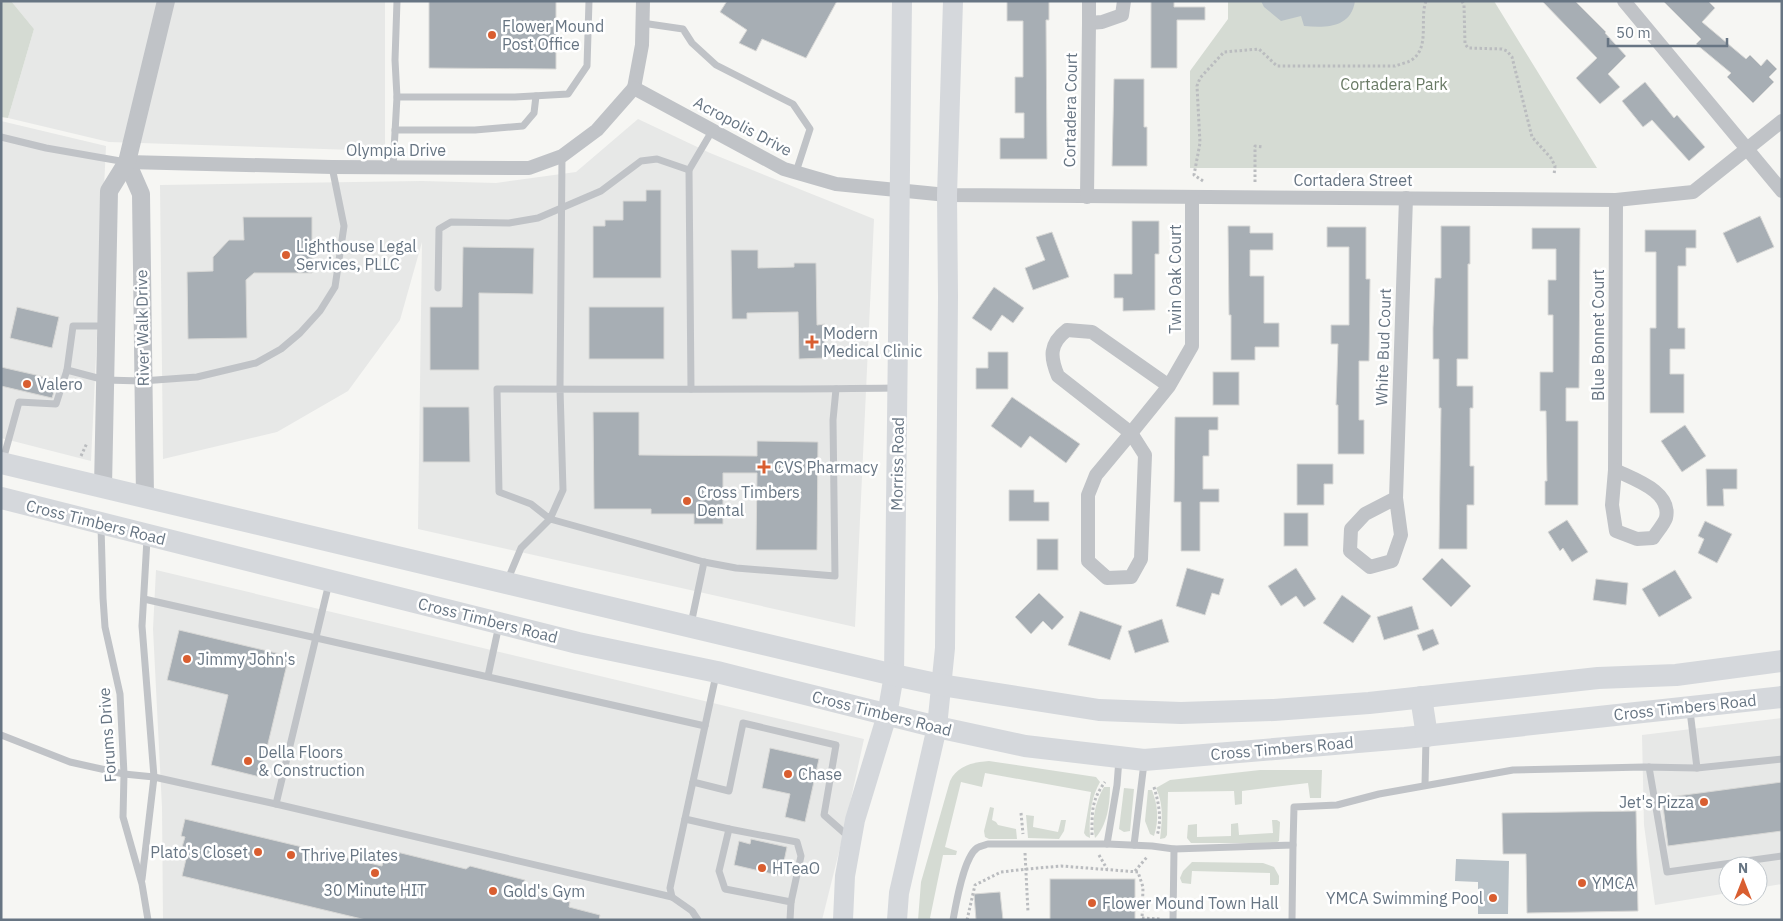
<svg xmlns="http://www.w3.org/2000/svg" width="1783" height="921" font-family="'IBM Plex Sans',sans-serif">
<rect width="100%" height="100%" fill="#f6f6f3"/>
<g fill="#e7e8e7">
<polygon points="11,1 385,1 385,151 109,142 8,118 34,29"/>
<polygon points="638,119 710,153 874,219 855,627 418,529 422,242 400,320 348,391 277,432 163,459 160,185 422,181 496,183 576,172"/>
<polygon points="1,121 106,146 91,461 1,438"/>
<polygon points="156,570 864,739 842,840 822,920 163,920 162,807 153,629"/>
<polygon points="1782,718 1782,884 1758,888 1758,866 1728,866 1728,893 1655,905 1644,825 1642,735"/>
</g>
<g fill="#d5dbd3">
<polygon points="1,1 11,1 34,29 8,118 1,117"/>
<polygon points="1228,1 1494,1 1597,168 1190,168 1190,71 1228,19"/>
<path d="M989,761L1096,777L1100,782C1090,800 1089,818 1090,838L1086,836L1084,833L1091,792L985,773L982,787L961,782L945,847L957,851L956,855H943L930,918L934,920H918L921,882L950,781C957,766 973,762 989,761Z"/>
<path d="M1260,770H1322L1321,798H1310L1308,783L1242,791V804L1235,805L1234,791L1168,792L1167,835L1165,838L1160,839C1162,821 1164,805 1156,788L1170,780Z"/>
<path d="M1104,787H1110C1110,804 1107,826 1095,838C1091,821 1095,802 1104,787Z"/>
<polygon points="1124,788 1134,789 1130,831 1124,832 1119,829"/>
<path d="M1148,790H1152C1158,806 1159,820 1154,836L1150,834L1145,821Z"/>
<polygon points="990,807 994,808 992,820 996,822 998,825 1016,829 1017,839 989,839 985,837 984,831"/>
<polygon points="1026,815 1034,816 1033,827 1058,832 1061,820 1066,820 1064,831 1059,839 1028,838"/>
<polygon points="1272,820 1277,820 1280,822 1279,841 1276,843 1191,843 1187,838 1188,825 1197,824 1197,837 1231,836 1231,824 1238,823 1239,835 1273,833"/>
<polygon points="1192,862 1263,863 1274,867 1279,876 1279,883 1278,885 1270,885 1270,873 1192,871 1191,884 1182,883 1180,878 1183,871"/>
</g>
<g fill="#b9c2c8">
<path d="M1261,1H1355C1351,28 1326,28 1304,26L1301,16L1281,21L1264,7Z"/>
<polygon points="1456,859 1509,861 1508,914 1478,914 1478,882 1455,881"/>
</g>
<g fill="#a7aeb4" stroke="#d8d8d6">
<polygon points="429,1 556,1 556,69 429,68"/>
<polygon points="727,1 837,1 806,58 762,39 756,51 739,43 747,30 720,12"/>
<polygon points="1007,1 1049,1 1049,20 1046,20 1047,159 1000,159 1000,138 1024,138 1024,113 1015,113 1015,77 1023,77 1023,21 1007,21"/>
<polygon points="1151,1 1174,1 1174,7 1205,7 1205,20 1177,20 1177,68 1151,68"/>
<polygon points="1542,1 1575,1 1606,32 1605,33 1626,56 1608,74 1620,87 1600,104 1576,78 1597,58"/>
<polygon points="1663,1 1708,1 1715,8 1702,22 1746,59 1750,55 1761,66 1767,59 1777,69 1769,77 1774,82 1753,103 1727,77 1731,73 1696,44 1701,39"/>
<polygon points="1114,79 1144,79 1144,127 1147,127 1147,166 1112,166"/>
<polygon points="1645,82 1674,118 1677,115 1705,147 1689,161 1652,120 1643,127 1622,101"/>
<polygon points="646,190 661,190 661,278 593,278 593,226 605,226 605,220 623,220 623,201 646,201"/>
<polygon points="1760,216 1774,247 1737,263 1723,233"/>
<polygon points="243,217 312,217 312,273 254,273 246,280 247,338 188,339 187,272 213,271 213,257 229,240 244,240"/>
<polygon points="1132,221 1159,221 1159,254 1155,254 1155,310 1123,311 1123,298 1114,298 1114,274 1132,274"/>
<polygon points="1228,226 1250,226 1250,233 1273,233 1273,250 1250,250 1250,276 1264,276 1264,323 1279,323 1279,347 1255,347 1255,360 1231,360 1231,315 1229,315"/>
<polygon points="1441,226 1470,226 1470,264 1468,264 1468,359 1457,359 1457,386 1473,386 1473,408 1470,408 1470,466 1474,466 1474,505 1467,505 1467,549 1439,549 1441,408 1439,408 1439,359 1433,359 1433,328 1435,278 1441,278"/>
<polygon points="1327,227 1366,227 1366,279 1370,279 1369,361 1359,361 1359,420 1364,420 1364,454 1338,454 1338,405 1336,405 1338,344 1331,344 1331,325 1349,325 1349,247 1327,247"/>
<polygon points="1532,228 1580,228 1579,388 1566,388 1566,421 1578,421 1578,505 1545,505 1545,481 1547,481 1546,411 1540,411 1540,372 1553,372 1553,315 1548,315 1548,280 1556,280 1556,249 1532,249"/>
<polygon points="1645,230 1696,230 1696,248 1686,248 1686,266 1678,266 1678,328 1685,328 1685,349 1670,349 1670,374 1684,374 1684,413 1650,413 1650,328 1656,328 1656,252 1645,252"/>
<polygon points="1052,232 1069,277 1033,290 1025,268 1045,260 1036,237"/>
<polygon points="463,247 534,248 533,294 479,293 479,370 430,370 430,307 462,307"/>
<polygon points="731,250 758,250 758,268 794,267 794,263 816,263 817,325 825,324 825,358 799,359 798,312 747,313 747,319 732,319"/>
<polygon points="994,287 1024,308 1013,323 1002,315 991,331 972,318"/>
<polygon points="17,307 59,317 52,348 10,338"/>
<rect x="589" y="307" width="75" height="52"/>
<polygon points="988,352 1008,352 1008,389 976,389 976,368 988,368"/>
<polygon points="1,367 58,380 52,398 1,386"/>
<rect x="1213" y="372" width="26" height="33"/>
<polygon points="1012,397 1080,444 1066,463 1030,436 1021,448 991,426"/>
<polygon points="423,407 469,407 470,462 423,462"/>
<polygon points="593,412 639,412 639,455 757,456 757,441 818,442 817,550 756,550 757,473 723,473 723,524 694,524 694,514 651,514 651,509 594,509"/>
<polygon points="1175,417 1218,417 1218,430 1209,430 1209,456 1203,456 1203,489 1219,489 1219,502 1200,502 1200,551 1181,551 1181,502 1174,502"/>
<polygon points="1685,425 1706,456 1682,472 1661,441"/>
<polygon points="1297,464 1333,464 1333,484 1324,484 1324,505 1297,505"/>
<polygon points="1706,469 1737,469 1737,489 1723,489 1724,506 1707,506"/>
<polygon points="1009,490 1034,490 1034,502 1049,502 1049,521 1009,521"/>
<rect x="1284" y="513" width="24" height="33"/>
<polygon points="1567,520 1588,552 1572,562 1563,548 1560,551 1548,532"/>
<polygon points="1705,521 1732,534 1717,563 1698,553 1704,539 1698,536"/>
<rect x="1037" y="539" width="21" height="31"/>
<polygon points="1442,558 1471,586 1451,607 1422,579"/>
<polygon points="1187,568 1224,579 1219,595 1212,593 1205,615 1176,606"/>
<polygon points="1296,568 1316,599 1304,607 1296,596 1281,606 1268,586"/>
<polygon points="1675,570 1692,598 1659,617 1642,589"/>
<polygon points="1596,579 1628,583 1626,605 1593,600"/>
<polygon points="1039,593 1064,617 1052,630 1043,621 1031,634 1015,617"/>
<polygon points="1342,595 1371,616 1353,643 1323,623"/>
<polygon points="1412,606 1419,629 1384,640 1377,617"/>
<polygon points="1080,611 1122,626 1110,660 1068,645"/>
<polygon points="1162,619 1169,642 1135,653 1128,631"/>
<polygon points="1433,629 1439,644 1423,651 1417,635"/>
<polygon points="179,630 289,656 260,777 211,765 228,695 167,680"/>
<polygon points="770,748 819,759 805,822 785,817 790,794 762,788"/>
<polygon points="1782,782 1782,831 1668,846 1662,798"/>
<polygon points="1636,811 1638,911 1527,913 1526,854 1503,854 1502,813"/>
<polygon points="185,819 382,866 384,857 396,859 397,852 466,869 470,866 525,880 522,891 570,902 569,907 600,915 599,920 366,920 182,876 186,859 179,857 185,837 181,836"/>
<polygon points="751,839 787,847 781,876 734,865 739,841 750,844"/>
<rect x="1050" y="879" width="85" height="41"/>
<polygon points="1000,892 1003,920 976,920 974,894"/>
</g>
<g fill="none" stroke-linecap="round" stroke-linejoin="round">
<g stroke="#babcbf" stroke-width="3" stroke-dasharray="2.5 2.5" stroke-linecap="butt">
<polyline points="1462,1 1464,5 1465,44 1468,48 1502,49 1507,51 1512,57 1532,137 1551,158 1555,166 1554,175"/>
<path d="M1203,181L1194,175L1200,143L1197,86L1200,78L1224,52L1259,49L1277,66H1395C1400,64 1406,63 1410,61C1431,49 1419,20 1426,1"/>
<polyline points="1255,182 1255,146 1263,147"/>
<polyline points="81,456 87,443"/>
<path d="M1154,787C1159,804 1162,819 1157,836"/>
<polyline points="1021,813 1023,834"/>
<path d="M1092,835C1092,812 1091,801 1105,782"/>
<polyline points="1025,853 1028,912"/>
<polyline points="1099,855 1107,869"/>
<polyline points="1135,871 1147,857"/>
<polyline points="1142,918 1161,919"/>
<polyline points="967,920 975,885 1001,872 1027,869 1061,866 1138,872 1143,887 1142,920"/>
</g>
<g stroke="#c0c3c7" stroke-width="7">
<polyline points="397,1 395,60 397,97"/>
<polyline points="642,23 683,29 692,43 716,65 793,104 810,129 796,172"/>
<polyline points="395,130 475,130 523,126 534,113 536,96"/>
<polyline points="1,137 46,148 126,162"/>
<path d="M562,156L560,389L563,490L550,519L531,504L499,492L497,389C630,389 762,390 895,388"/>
<polyline points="393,168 397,97 515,97 568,94 587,66 589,1"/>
<polyline points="438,288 439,229 451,222 509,223 538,218 601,191 641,161 657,159 689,170"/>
<polyline points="67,370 73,326 105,326"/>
<polyline points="691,389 689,170 712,131"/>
<polyline points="3,460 19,402 56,404 67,370 105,380 142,381 197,377 256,363 281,349 300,333 320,311 335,287 344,226 332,167"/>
<polyline points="101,526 103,598 105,627 120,694 124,774 123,817 142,884 148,920"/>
<polyline points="508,579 521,548 550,519 704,562 736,568 835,576 833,420 836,389"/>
<polyline points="144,599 705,726"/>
<polyline points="691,624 704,562"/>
<polyline points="488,676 499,625"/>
<polyline points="1,735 70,762 124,774 154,777 276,804 672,897"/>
<polyline points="1649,767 1667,872 1782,856"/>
<polyline points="1697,768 1782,759"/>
<polyline points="693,782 729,791 743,723 836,745 824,815 849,837"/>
<polyline points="1425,785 1426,738"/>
<polyline points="276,804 329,583"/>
<polyline points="685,819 729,829 719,871 725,889 791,902 790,920"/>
<polyline points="729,829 797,842 801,856 791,902"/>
<polyline points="1107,844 1117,785 1119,759"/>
<polyline points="1134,845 1144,763"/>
<polyline points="142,879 154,777 142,626 147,539"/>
<polyline points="698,920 692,911 672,897 670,888 716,675"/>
<path d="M953,920C956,903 964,857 977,848C980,846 985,845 988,844H1108L1152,846L1174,849L1293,845L1294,807L1337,805L1379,794L1513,770L1644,767L1697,768L1690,711"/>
<polyline points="1173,920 1174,849"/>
<polyline points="1292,920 1293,845"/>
</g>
<g stroke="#c0c3c7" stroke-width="14">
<polyline points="1089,1 1089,23 1102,22 1122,15 1124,1"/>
<polyline points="1624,1 1782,191"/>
<polyline points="634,88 784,169 836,184 947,195 1616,200 1693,192 1782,121"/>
<polyline points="634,88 642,45 643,1"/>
<polyline points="127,162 332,167 529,168 562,156 597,130 634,88"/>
<polyline points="1087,197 1089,23"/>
<path d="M1169,386L1092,332L1067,330C1049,344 1050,357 1058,376L1131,433L1169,386L1192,346V197"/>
<polygon points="1131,433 1145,455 1141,559 1131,577 1107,578 1088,561 1088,495 1096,475"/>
<polyline points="1615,470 1616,200"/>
<path d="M1615,470C1633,479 1672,491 1666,518C1664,524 1657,532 1653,538L1637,539L1616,531L1612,505Z"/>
<polyline points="1396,498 1401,535 1392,561 1370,567 1350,551 1351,529 1365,514 1396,498 1406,198"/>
</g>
<g stroke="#c0c3c7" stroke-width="18">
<polyline points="127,162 141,194 145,497"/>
<polyline points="103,487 109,191 127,162 166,1"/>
</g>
<g stroke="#d5d8dc" stroke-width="20">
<polyline points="843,920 845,876 855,820 887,715 894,675 902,1"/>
<polyline points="897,920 899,893 937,727 945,648 948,296 947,195 953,1"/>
</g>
<g stroke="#d5d8dc" stroke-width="22">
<polyline points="1,463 894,675 941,685 1099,710 1181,713 1274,710 1369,703 1598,678 1676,675 1782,661"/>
<polyline points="1,498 578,643 717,672 937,727 1025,746 1144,760 1405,738 1782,697"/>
<polyline points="1421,697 1427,736"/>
</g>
</g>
<g fill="#d95e30" stroke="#fff" stroke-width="2">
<circle cx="492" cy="35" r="5"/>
<circle cx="286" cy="255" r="5"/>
<path d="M809.5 334.5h5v5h5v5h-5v5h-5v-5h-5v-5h5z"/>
<circle cx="27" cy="384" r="5"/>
<path d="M761.5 459.5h5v5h5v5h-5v5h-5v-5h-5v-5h5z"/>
<circle cx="687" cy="501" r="5"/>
<circle cx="187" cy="659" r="5"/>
<circle cx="248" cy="761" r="5"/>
<circle cx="788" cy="774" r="5"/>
<circle cx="1704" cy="802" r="5"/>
<circle cx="258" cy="852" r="5"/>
<circle cx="291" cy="855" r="5"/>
<circle cx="762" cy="868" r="5"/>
<circle cx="375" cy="873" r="5"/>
<circle cx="1582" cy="883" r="5"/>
<circle cx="493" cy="891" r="5"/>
<circle cx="1493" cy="898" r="5"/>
<circle cx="1092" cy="903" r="5"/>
</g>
<g text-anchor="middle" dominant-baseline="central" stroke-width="5" stroke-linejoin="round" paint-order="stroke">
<g font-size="16" fill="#677583" stroke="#fff" text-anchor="start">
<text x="502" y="26">Flower Mound<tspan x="502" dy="18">Post Office</tspan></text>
<text x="296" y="246">Lighthouse Legal<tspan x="296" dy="18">Services, PLLC</tspan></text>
<text x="823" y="333">Modern<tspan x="823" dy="18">Medical Clinic</tspan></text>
<text x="37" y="384">Valero</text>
<text x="774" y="467">CVS Pharmacy</text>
<text x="697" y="492">Cross Timbers<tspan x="697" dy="18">Dental</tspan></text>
<text x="197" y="659">Jimmy John's</text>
<text x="258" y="752">Della Floors<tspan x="258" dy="18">&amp; Construction</tspan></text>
<text x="798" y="774">Chase</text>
<text x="1694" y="802" text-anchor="end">Jet's Pizza</text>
<text x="248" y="852" text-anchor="end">Plato's Closet</text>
<text x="301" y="855">Thrive Pilates</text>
<text x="772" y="868">HTeaO</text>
<text x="1592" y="883">YMCA</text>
<text x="375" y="890" text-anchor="middle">30 Minute HIT</text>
<text x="503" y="891">Gold's Gym</text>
<text x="1483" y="898" text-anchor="end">YMCA Swimming Pool</text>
<text x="1102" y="903">Flower Mound Town Hall</text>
</g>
<g font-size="16" fill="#697a65" stroke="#fff">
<text x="1394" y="84">Cortadera Park</text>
</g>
<g font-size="16" fill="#677583" stroke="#fff">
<text transform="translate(1070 110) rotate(-89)">Cortadera Court</text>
<text transform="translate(743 126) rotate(28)">Acropolis Drive</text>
<text x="396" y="150">Olympia Drive</text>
<text x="1353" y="180">Cortadera Street</text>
<text transform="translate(1175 279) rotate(-90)">Twin Oak Court</text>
<text transform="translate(142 328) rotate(-91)">River Walk Drive</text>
<text transform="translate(1598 335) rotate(-90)">Blue Bonnet Court</text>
<text transform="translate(1383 347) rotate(-88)">White Bud Court</text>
<text transform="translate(897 464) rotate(-89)">Morriss Road</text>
<text transform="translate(96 522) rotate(14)">Cross Timbers Road</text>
<text transform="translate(488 620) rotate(14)">Cross Timbers Road</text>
<text transform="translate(1685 707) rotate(-6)">Cross Timbers Road</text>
<text transform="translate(882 713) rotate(14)">Cross Timbers Road</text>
<text transform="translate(107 735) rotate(-94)">Forums Drive</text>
<text transform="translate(1282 748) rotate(-5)">Cross Timbers Road</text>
</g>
</g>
<rect width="1783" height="921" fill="none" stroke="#677583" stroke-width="5"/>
<g transform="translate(1743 881)"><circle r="24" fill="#ffffff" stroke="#c2c8cd"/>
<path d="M0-4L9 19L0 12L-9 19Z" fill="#d95e30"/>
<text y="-8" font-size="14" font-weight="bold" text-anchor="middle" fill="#677583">N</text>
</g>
<path d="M1608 38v8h119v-8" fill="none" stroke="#677583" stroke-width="2.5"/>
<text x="1616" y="38" font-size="15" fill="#677583" stroke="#ffffff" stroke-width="4" paint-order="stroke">50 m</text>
</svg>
